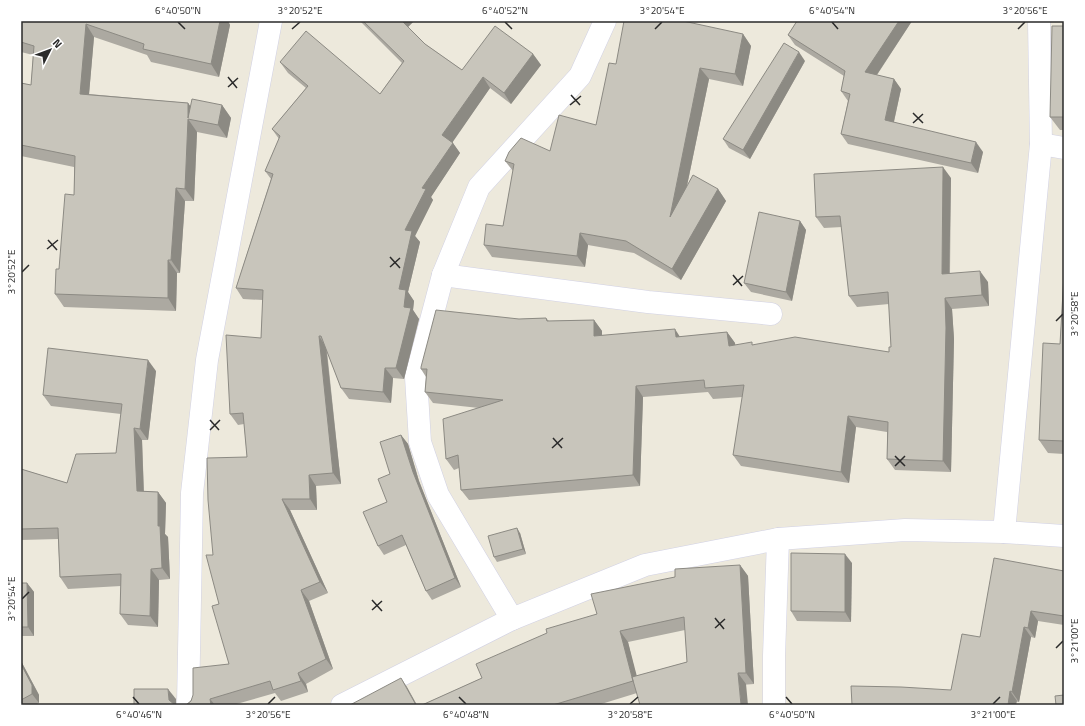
<svg xmlns="http://www.w3.org/2000/svg" width="1085" height="726" font-family="'Titillium Web',sans-serif">
<rect width="100%" height="100%" fill="#ede9dc"/>
<g fill="none" stroke-linecap="round" stroke-linejoin="round">
<g stroke="#d1d1e4" stroke-width="23">
<g id="minor">
<polyline points="1041,144 1064,148"/>
<polyline points="443,275 648,302 771,314"/>
<polyline points="1004,532 1041,144 1039,21"/>
<polyline points="512,619 438,495 420,442 416,377 443,275 479,187 580,76 605,21"/>
<polyline points="188,705 192,493 207,360 271,21"/>
<polyline points="342,705 512,619 645,565 778,539 905,530 1004,532 1064,536"/>
<polyline points="774,705 774,656 778,539"/>
</g>
</g>
<use href="#minor" stroke="#fff" stroke-width="22"/>
</g>
<g fill="#aca9a1" fill-rule="evenodd">
<polygon points="21,21 228,21 230,25 219,77 151,62 147,55 94,37 89,94 188,103 190,106 222,105 231,118 227,138 197,132 194,201 185,201 180,273 177,273 176,311 64,307 55,294 59,269 74,195 74,167 21,156 21,83 31,85 33,55 21,52"/>
<polygon points="360,21 414,21 408,27 425,44 462,70 533,54 541,65 511,104 490,88 452,142 460,153 431,197 433,200 415,236 420,242 408,292 414,301 413,310 419,319 404,379 393,378 391,403 349,399 341,388 327,351 341,484 316,486 317,510 290,510 328,593 309,601 333,669 306,684 308,692 281,701 275,693 233,705 186,705 229,664 219,604 213,555 247,457 244,424 238,425 230,414 261,338 263,300 243,299 236,288 271,179 265,171 279,139 272,129 306,88 288,73 280,62 380,94 402,63"/>
<polygon points="797,21 912,21 877,75 894,79 901,89 894,122 983,152 978,173 848,144 841,134 848,101 841,91 844,76 795,45 788,35"/>
<polygon points="1064,26 1064,130 1060,130 1050,117"/>
<polygon points="743,34 751,46 743,86 709,79 687,186 718,189 726,201 681,280 634,253 588,245 585,267 492,257 484,245 503,226 513,171 505,161 550,151 596,125 616,64"/>
<polygon points="805,61 750,159 729,148 723,139"/>
<polygon points="951,178 950,273 988,282 989,306 952,309 954,339 951,472 895,470 887,459 887,432 856,427 849,483 741,466 733,455 743,397 713,399 708,392 643,397 640,486 469,500 461,490 459,468 454,470 446,459 479,408 433,403 425,392 426,377 421,369 519,319 546,318 549,321 594,320 602,331 602,335 680,337 727,332 735,343 735,345 754,345 889,352 891,347 889,304 857,307 849,296 842,227 824,228 816,217"/>
<polygon points="800,221 806,230 792,301 751,292 744,283"/>
<polygon points="1064,274 1064,454 1048,453 1039,440 1060,344"/>
<polygon points="156,371 148,440 142,440 144,491 158,492 166,503 165,534 168,537 170,579 159,580 158,627 128,625 120,614 121,586 68,589 60,577 58,539 21,540 21,469 67,483 116,453 121,414 51,406 43,395"/>
<polygon points="401,435 408,444 419,481 461,587 432,600 426,591 406,545 384,555 378,546 387,502 390,474"/>
<polygon points="520,533 526,554 497,562 494,557"/>
<polygon points="852,563 851,622 797,621 791,611"/>
<path d="M740,565L748,576L754,684L637,693L598,705H422L482,678L597,614ZM685,630L687,662L636,676L628,642Z"/>
<polygon points="1064,571 1064,625 1038,621 1035,638 1031,637 1019,702 951,690 980,637"/>
<polygon points="21,583 27,583 34,592 34,636 21,636"/>
<polygon points="21,661 39,695 39,703 35,705 21,705"/>
</g>
<g fill="#8c8a83">
<polygon points="220,21 228,21 230,25 219,77 211,64"/>
<polygon points="401,21 414,21 406,29"/>
<polygon points="899,21 912,21 872,82 865,72"/>
<polygon points="86,24 94,37 88,106 80,94"/>
<polygon points="743,34 751,46 743,86 735,74"/>
<polygon points="799,52 805,61 750,159 743,150"/>
<polygon points="533,54 541,65 511,104 504,93"/>
<polygon points="700,68 709,79 678,229 670,217"/>
<polygon points="483,77 490,88 450,146 442,135"/>
<polygon points="894,79 901,89 892,130 885,120"/>
<polygon points="188,103 197,115 188,118"/>
<polygon points="222,105 231,118 227,138 218,125"/>
<polygon points="188,119 197,132 194,201 185,189"/>
<polygon points="976,142 983,152 978,173 971,163"/>
<polygon points="453,143 460,153 431,197 433,200 415,236 420,242 408,292 414,301 413,310 419,319 404,379 396,368 404,307 399,289 405,230 422,188"/>
<polygon points="943,167 951,178 949,285 942,274"/>
<polygon points="176,188 185,201 180,273 171,260"/>
<polygon points="718,189 726,201 681,280 672,269"/>
<polygon points="800,221 806,230 792,301 786,292"/>
<polygon points="580,233 588,245 585,267 577,256"/>
<polygon points="168,260 177,273 176,311 168,298"/>
<polygon points="980,271 988,282 989,306 982,295"/>
<polygon points="21,294 22,295 21,305"/>
<polygon points="945,298 952,309 954,339 951,472 943,461"/>
<polygon points="594,320 602,331 602,347 594,336"/>
<polygon points="675,329 682,340 676,337"/>
<polygon points="727,332 735,343 737,356 729,346"/>
<polygon points="319,336 326,347 341,484 333,473"/>
<polygon points="148,360 156,371 148,440 140,429"/>
<polygon points="385,368 393,378 391,403 383,392"/>
<polygon points="636,386 643,397 640,486 633,475"/>
<polygon points="848,416 856,427 849,483 841,472"/>
<polygon points="134,428 142,440 144,502 137,491"/>
<polygon points="401,435 408,444 419,481 461,587 455,578 413,472"/>
<polygon points="309,475 316,486 317,510 310,499"/>
<polygon points="158,492 166,503 165,534 168,537 170,579 162,568 158,526"/>
<polygon points="282,499 290,510 328,593 320,582"/>
<polygon points="517,528 520,533 526,554 523,549"/>
<polygon points="845,554 852,563 851,622 845,612"/>
<polygon points="740,565 748,576 754,684 746,673"/>
<polygon points="151,569 159,580 158,627 150,616"/>
<polygon points="27,583 34,592 34,636 28,627"/>
<polygon points="301,590 309,601 333,669 326,659"/>
<polygon points="1031,611 1038,621 1035,638 1028,628"/>
<polygon points="1024,627 1031,637 1019,702 1012,692"/>
<polygon points="620,631 628,642 641,692 633,681"/>
<polygon points="21,661 39,695 39,703 32,694 21,664"/>
<polygon points="298,673 306,684 308,692 301,681"/>
<polygon points="738,673 746,684 748,705 741,705"/>
<polygon points="401,678 407,687 417,705 416,705"/>
<polygon points="168,689 176,699 176,705 173,705 169,700"/>
<polygon points="1010,691 1017,701 1016,705 1008,705"/>
<polygon points="210,699 215,705 211,705"/>
</g>
<g fill="#c8c5bb" stroke="#8c8a83">
<polygon points="21,21 220,21 211,64 143,49 144,44 86,24 80,94 188,103 188,118 192,99 222,105 218,125 188,119 185,189 176,188 171,260 168,260 168,298 55,294 56,269 59,269 65,194 74,195 75,156 21,145 21,83 31,85 34,46 21,42"/>
<polygon points="363,21 402,21 425,44 462,70 495,26 533,54 504,93 483,77 442,135 453,143 422,188 426,189 405,230 412,231 399,289 406,290 404,307 411,308 396,368 385,368 383,392 341,388 321,336 319,336 333,473 309,475 310,499 282,499 320,582 301,590 326,659 298,673 301,681 273,690 270,681 210,699 211,705 186,705 191,701 193,695 193,668 229,664 212,606 219,604 206,555 213,555 208,500 207,458 247,457 243,413 230,414 226,335 261,338 263,290 236,288 273,174 265,171 280,136 272,129 308,86 280,62 306,31 380,94 404,61"/>
<polygon points="624,21 683,21 743,34 735,74 700,68 670,217 693,175 718,189 672,269 626,241 580,233 577,256 484,245 486,224 503,226 514,164 505,161 509,152 521,138 550,151 559,115 596,125 609,63 616,64"/>
<polygon points="797,21 899,21 865,72 894,79 885,120 976,142 971,163 841,134 850,94 841,91 845,71 788,35"/>
<polygon points="1052,26 1064,26 1064,117 1050,117"/>
<polygon points="784,43 799,52 743,150 723,139"/>
<polygon points="943,167 942,274 980,271 982,295 945,298 946,328 943,461 887,459 888,422 848,416 841,472 733,455 744,385 705,388 704,380 636,386 633,475 461,490 458,455 446,459 443,419 503,400 425,392 427,369 421,369 421,367 436,310 519,319 546,318 547,321 594,320 594,336 675,329 676,337 727,332 729,346 752,342 752,345 795,337 889,352 889,347 891,347 888,292 849,296 840,216 816,217 814,174"/>
<polygon points="759,212 800,221 786,292 744,283"/>
<polygon points="1064,274 1064,441 1039,440 1043,343 1060,344"/>
<polygon points="48,348 148,360 140,429 134,428 137,491 158,492 158,526 160,526 162,568 151,569 150,616 120,614 121,574 60,577 58,528 21,529 21,469 67,483 76,454 116,453 122,404 43,395"/>
<polygon points="401,435 413,472 455,578 426,591 402,535 378,546 363,512 387,502 378,479 390,474 380,442"/>
<polygon points="517,528 523,549 494,557 488,536"/>
<polygon points="791,553 845,554 845,612 791,611"/>
<polygon points="994,558 1064,571 1064,616 1031,611 1028,628 1024,627 1012,692 1010,691 1008,705 852,705 851,686 901,687 951,690 962,634 980,637"/>
<polygon points="740,565 746,673 738,673 741,705 640,705 632,677 687,662 684,617 620,631 633,681 553,705 422,705 482,678 476,664 547,633 546,629 597,614 591,594 675,577 675,569"/>
<polygon points="21,583 27,583 28,627 21,627"/>
<polygon points="21,664 32,685 32,694 21,700"/>
<polygon points="401,678 416,705 350,705"/>
<polygon points="134,689 168,689 169,700 175,705 134,705"/>
<polygon points="1064,695 1064,705 1056,705 1055,696"/>
</g>
<path fill="none" stroke="#2a2a2a" stroke-width="1.5" d="M178,22L185,29M505,22L512,29M832,22L838,29M292,29L300,22M655,29L662,22M1018,29L1025,22M228,77L237,88M228,87L238,78M571,95L580,105M570,105L581,96M913,113L923,123M913,123L923,114M48,240L57,250M47,249L58,240M390,257L400,268M390,267L400,258M22,272L29,265M733,275L742,286M733,285L743,276M1056,321L1063,314M210,420L219,430M210,430L220,420M553,438L562,448M552,448L563,438M895,456L905,466M895,466L905,456M22,599L29,592M372,600L382,611M372,610L382,601M715,618L724,629M715,628L725,619M1056,648L1063,641M133,697L139,704M459,697L466,704M786,697L792,704M268,704L275,697M630,704L638,697M993,704L1000,697"/>
<rect width="1085" height="726" fill="none" stroke="#ffffff" stroke-width="44"/>
<g transform="translate(50 50) rotate(48)" stroke="#ffffff" stroke-width="3" paint-order="stroke">
<path d="M0-3L7 15L0 10L-7 15Z" fill="#2a2a2a"/>
<text y="-6" font-size="11" font-weight="bold" text-anchor="middle" fill="#2a2a2a">N</text>
</g>
<rect x="22" y="22" width="1041" height="682" fill="none" stroke="#2a2a2a" stroke-width="1.5"/>
<g font-size="10" text-anchor="middle" fill="#2a2a2a">
<text x="178" y="14">6°40'50"N</text>
<text x="300" y="14">3°20'52"E</text>
<text x="505" y="14">6°40'52"N</text>
<text x="662" y="14">3°20'54"E</text>
<text x="832" y="14">6°40'54"N</text>
<text x="1025" y="14">3°20'56"E</text>
<text transform="translate(11 272) rotate(-90)" y="4">3°20'52"E</text>
<text transform="translate(1074 314) rotate(-90)" y="4">3°20'58"E</text>
<text transform="translate(11 599) rotate(-90)" y="4">3°20'54"E</text>
<text transform="translate(1074 641) rotate(-90)" y="4">3°21'00"E</text>
<text x="139" y="718">6°40'46"N</text>
<text x="268" y="718">3°20'56"E</text>
<text x="466" y="718">6°40'48"N</text>
<text x="630" y="718">3°20'58"E</text>
<text x="792" y="718">6°40'50"N</text>
<text x="993" y="718">3°21'00"E</text>
</g>
</svg>
